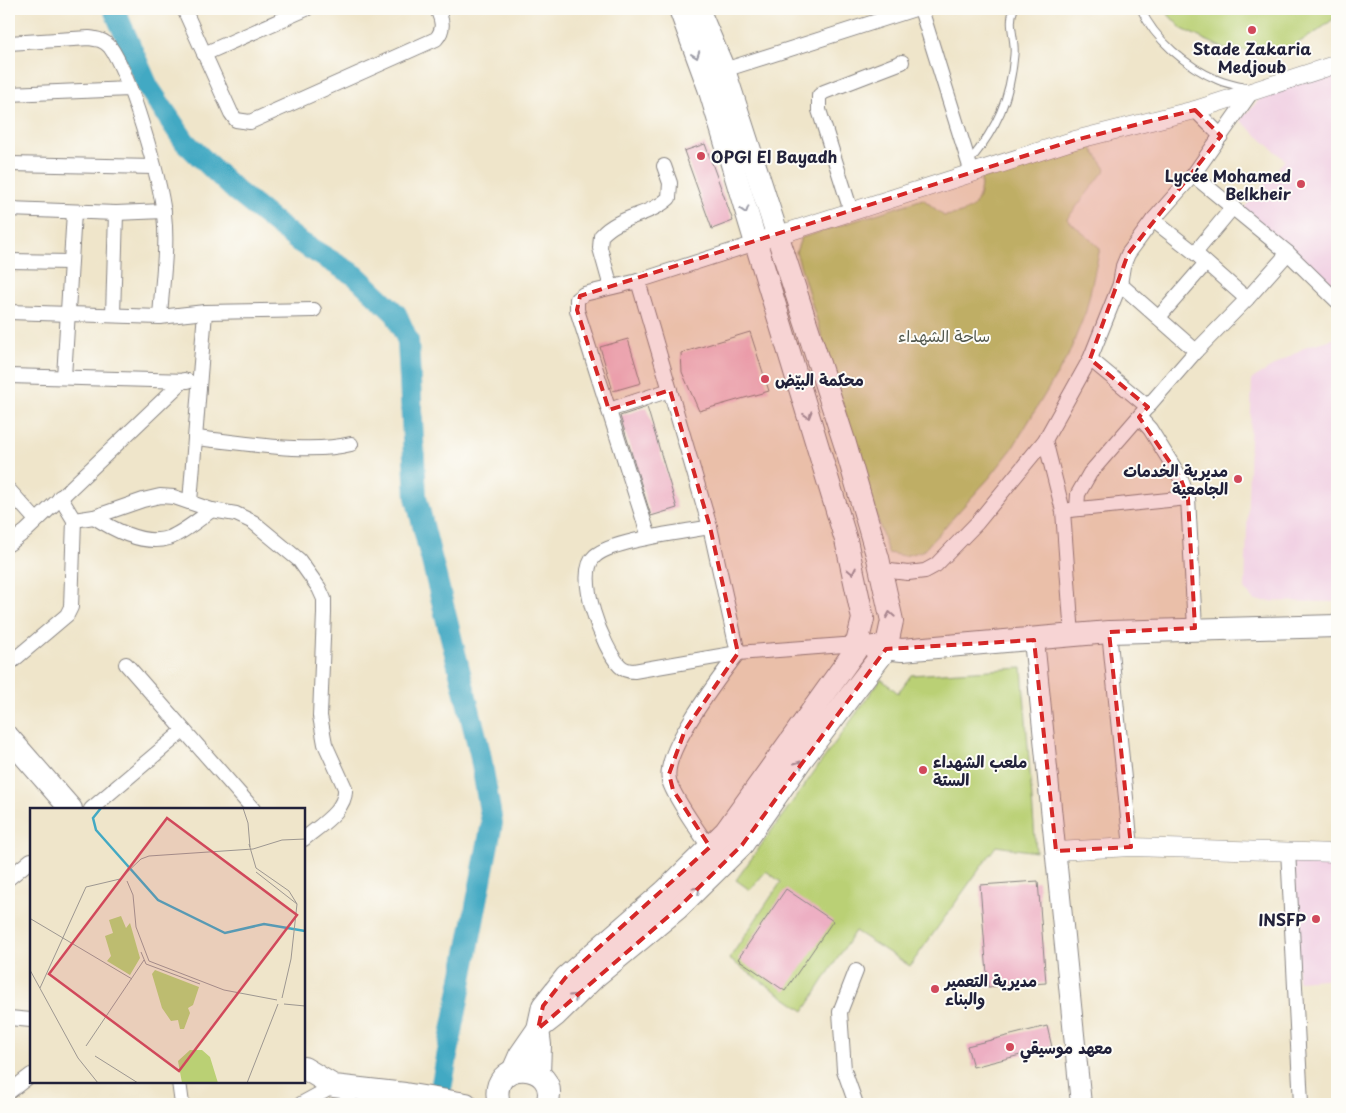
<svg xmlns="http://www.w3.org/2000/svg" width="1346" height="1113" font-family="'Playpen Sans','Playpen Sans Arabic',sans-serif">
<rect width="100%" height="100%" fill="#fdfcf7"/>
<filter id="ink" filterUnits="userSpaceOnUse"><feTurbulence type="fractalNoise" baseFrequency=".02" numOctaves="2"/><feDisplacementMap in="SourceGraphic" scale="10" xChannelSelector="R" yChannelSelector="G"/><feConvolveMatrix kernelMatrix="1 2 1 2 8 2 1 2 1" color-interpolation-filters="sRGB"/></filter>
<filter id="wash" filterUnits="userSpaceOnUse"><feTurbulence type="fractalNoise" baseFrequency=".0096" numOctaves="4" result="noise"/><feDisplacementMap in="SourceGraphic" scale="20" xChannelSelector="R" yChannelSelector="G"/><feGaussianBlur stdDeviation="1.12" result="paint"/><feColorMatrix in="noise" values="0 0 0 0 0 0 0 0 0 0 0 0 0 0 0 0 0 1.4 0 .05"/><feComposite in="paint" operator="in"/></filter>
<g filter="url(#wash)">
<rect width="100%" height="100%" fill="#efe5ca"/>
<g fill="#f1d0e3">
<polygon points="1337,71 1337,287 1243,209 1285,160 1240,120 1269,89"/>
<polygon points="1337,338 1337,602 1255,601 1245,589 1252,379 1307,346"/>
<polygon points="1292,857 1337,859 1337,978 1298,981"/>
</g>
<g fill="#bad074" stroke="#6e7958">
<polygon points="1163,9 1337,9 1337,16 1318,31 1293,46 1272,51 1227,50 1182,29"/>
<path d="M1091,147L1106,169L1067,219L1100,248L1086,311L1068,356L1012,449L990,477L923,551L904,556L888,553L796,252L801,238L923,199L944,216C971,213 981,207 981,178L1022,169Z"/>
<polygon points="1022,668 1036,852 996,846 910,966 855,931 804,1011 729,959 781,882 766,871 750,890 736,880 881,679 898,693 911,675"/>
</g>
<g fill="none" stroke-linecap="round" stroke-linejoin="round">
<polyline stroke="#43a9c3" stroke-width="22" points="114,9 148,87 185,142 236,191 298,241 356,276 396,314 408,341 416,497 480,753 492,823 438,1104"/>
</g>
<g id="blocks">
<g fill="#edafc3">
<polygon points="705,144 733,221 712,229 684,151"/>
<polygon points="750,332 769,391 699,411 682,372 681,353"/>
<polygon points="628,339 641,383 613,391 600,347"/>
<polygon points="647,407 677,508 651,516 620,416"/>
<polygon points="1038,881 1046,983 988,987 980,885"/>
<polygon points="786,889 833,921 785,991 738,959"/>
<polygon points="1047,1026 1052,1047 973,1067 967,1046"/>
</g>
</g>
</g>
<g filter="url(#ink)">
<use href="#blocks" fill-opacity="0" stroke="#888482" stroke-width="1"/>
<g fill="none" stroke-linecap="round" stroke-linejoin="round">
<g stroke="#888482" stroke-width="9">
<g id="service">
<path d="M1141,9C1154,39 1187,67 1218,80C1227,84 1238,86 1248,88"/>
<path d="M970,161C997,127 1010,100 1014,55C1016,39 1007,24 1014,9"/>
</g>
</g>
<g stroke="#888482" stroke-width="16">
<g id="minor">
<path d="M184,9L231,113L236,120L250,122L436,39C445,29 442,20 437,9"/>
<polyline points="921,9 972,173"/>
<path d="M9,43L89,38C97,39 104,40 110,47C130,74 160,179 164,214C168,247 162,283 160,317"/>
<polyline points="204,54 306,9"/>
<polyline points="724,70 915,9"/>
<polyline points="9,94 130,89"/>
<polyline points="1195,110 1221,136"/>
<polyline points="9,164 154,167"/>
<polyline points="1193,175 1288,253 1337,301"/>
<polyline points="9,209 116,213 164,211"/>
<polyline points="851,211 819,110 819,96 824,92 902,62"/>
<polyline points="1153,220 1195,253 1247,299"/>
<polyline points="1195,253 1233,207"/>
<polyline points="9,261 70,262"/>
<path d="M638,281L710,527L738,653C720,677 662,751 669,780C672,794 704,841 714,852"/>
<polyline points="1120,284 1196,351"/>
<path d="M611,287L600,248L601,236C620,215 650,216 669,198L670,183L664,166"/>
<polyline points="9,312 160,317 205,312 314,310"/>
<polyline points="113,315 116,213"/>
<polyline points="1159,317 1206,263"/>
<polyline points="1090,359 1148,407"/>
<polyline points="9,376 188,381"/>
<polyline points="64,377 74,212"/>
<polyline points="609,410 670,390"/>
<polyline points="1139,417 1150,429 1180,477 1188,498 1195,628"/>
<path d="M195,438C241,442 307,455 351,444"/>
<polyline points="1045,440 1063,511 1072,636"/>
<polyline points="9,490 36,520"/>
<polyline points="190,502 205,312"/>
<polyline points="1077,509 1078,494 1090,473 1196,351 1247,299 1288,253"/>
<polyline points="1070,510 1188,498"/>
<path d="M94,517C114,530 144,546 169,538C184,532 199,519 212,510"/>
<path d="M74,520L94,517L143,500L160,496L174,497L212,510L236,514L253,522L299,560L319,588L324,599V613L320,716L325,744L345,788C347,810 319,826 304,839"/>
<path d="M710,527C685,532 613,540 595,556C574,574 603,649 620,666C624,670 628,671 634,671L738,653L857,644"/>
<polyline points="649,537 577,310 577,299 584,294 638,281 756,243"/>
<polyline points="9,544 26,531 184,380"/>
<polyline points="881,570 908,573 925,571 936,565 977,523 1045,440 1090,359 1120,284 1123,266 1128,254 1153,220 1193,175 1253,90"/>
<polyline points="1109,632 1131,847"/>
<polyline points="9,664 67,615 71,607 74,520 60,497"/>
<polyline points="126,664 253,809"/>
<polyline points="91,809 183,731"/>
<polyline points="1288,850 1301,1104"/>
<polyline points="9,878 31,860"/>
<polyline points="9,1018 31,1020"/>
<polyline points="179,1082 182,1104"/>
<polyline points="9,1092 31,1075"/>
<polyline points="301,1104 334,1086"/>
<polyline points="347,1104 350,1088"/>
<polyline points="856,1104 844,1070 840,1012 856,971"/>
</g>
</g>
<g stroke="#888482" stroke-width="19">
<g id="tertiary">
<polyline points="766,239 1075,140 1195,110 1337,64"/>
<polyline points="1056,851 1131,847 1337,853"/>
</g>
</g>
<g stroke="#888482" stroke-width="22">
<polyline id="secondary" points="1034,640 1081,1104"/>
</g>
<g stroke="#888482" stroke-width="24">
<g id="primary">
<polyline points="873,647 902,650 1109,632 1337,626"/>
<polyline points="9,738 71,809"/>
<polyline points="304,1068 334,1086 405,1094 466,1104"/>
<polyline points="513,1071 520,1055 538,1029 556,1015 597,975 678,908 742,845 802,759 886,649 892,621 878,558 845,444 724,70 698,9"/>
<polyline points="539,1074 540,1045 538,1029 543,1006 566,977 665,891 726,831 855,651 863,619 846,540 709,88 680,9"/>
<path d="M499,1104C486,1056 562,1061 547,1104"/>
</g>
</g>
<use href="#service" stroke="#fff" stroke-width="7"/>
<use href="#minor" stroke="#fff" stroke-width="14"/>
<use href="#tertiary" stroke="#fff" stroke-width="18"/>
<use href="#secondary" stroke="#fff" stroke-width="20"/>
<use href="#primary" stroke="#fff" stroke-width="22"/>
</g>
<defs><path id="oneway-chevron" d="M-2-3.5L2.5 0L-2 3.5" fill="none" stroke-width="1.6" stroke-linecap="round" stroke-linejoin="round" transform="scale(1.25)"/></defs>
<g stroke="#9c9ca7">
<use href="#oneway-chevron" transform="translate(696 55) rotate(70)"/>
<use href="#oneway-chevron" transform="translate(745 210) rotate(73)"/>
<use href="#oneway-chevron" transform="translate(808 415) rotate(73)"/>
<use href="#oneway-chevron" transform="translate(852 571) rotate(78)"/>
<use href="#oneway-chevron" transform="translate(890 615) rotate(-100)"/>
<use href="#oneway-chevron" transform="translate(799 764) rotate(-55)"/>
<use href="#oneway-chevron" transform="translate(697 890) rotate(-43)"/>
<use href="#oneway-chevron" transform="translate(574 997) rotate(-44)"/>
</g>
</g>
<path fill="#d62828" fill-opacity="0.2" stroke="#d62828" stroke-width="4" stroke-dasharray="10 6" stroke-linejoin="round" d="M1195,110L1221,136L1128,254L1090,359L1148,407L1139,417L1180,477L1188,498L1195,628L1109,632L1131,847L1056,851L1034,640L886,649L742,845L678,908L538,1029L543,1006L566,977L710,847L673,790L669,774L685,730L738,653L710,527L670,390L609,410L577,310L580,296L1075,140Z"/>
<g fill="#d1495b" stroke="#fdfcf7" stroke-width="2">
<circle cx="1252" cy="30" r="5"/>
<circle cx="701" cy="156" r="5"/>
<circle cx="1301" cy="184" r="5"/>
<circle cx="765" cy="379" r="5"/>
<circle cx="1238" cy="479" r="5"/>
<circle cx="923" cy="770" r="5"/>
<circle cx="1316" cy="919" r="5"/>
<circle cx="935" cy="989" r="5"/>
<circle cx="1010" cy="1047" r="5"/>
</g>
<g text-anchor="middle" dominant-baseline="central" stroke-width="4" stroke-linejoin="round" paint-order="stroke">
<g font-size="16" font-weight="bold" fill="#22223b" stroke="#fdfcf7" text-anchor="start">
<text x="1252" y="48" text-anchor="middle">Stade Zakaria<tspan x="1252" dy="18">Medjoub</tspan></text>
<text x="711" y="156">OPGI El Bayadh</text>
<text x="1291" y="175" text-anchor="end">Lycée Mohamed<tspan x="1291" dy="18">Belkheir</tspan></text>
<text x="775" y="379">محكمة البيّض</text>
<text x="1228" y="470" text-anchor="end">مديرية الخدمات<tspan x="1228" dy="18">الجامعية</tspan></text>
<text x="933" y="761">ملعب الشهداء<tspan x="933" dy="18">الستة</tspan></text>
<text x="1306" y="919" text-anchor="end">INSFP</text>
<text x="945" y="980">مديرية التعمير<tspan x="945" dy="18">والبناء</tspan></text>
<text x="1020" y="1047">معهد موسيقي</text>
</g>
<g font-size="16" fill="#50564c" stroke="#fdfcf7">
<text x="944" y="335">ساحة الشهداء</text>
</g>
</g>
<g transform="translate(30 808)">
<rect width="275" height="275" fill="#efe5ca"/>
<path d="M91,108L96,120L100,115L110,150L100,167L77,153L81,148L75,128L83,125L79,112ZM125,162L169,179L163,197L158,200L160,205L154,221H150L148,212L141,213L132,200L122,166ZM160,242H172L180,249L188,275H152L148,253Z" fill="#bad074"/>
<path fill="none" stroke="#43a9c3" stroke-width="2.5" d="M71,0L63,10L66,22L128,92L195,125L234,116L275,123"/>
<path fill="none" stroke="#9d9791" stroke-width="1" d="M213,0L218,15L220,39M219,36L226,60L259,83L267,96L261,151L252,190M226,64L267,96M93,68L111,51L119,48L223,41L252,32L275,31M97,73L103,87L106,119L119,153L194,182L247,192M1,111L102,171M111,144L116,156L170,176M0,162L48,250L68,275M10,180L56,79L90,71M254,196L275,198M56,238L114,152M65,248L108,275M217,275L248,196"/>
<path fill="#d1495b" fill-opacity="0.15" stroke="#d1495b" stroke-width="2.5" d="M137,10L267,107L149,263L19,166Z"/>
<rect width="275" height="275" fill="none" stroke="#22223b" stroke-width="2.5"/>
</g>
<rect width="1346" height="1113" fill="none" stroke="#fdfcf7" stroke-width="30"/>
</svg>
